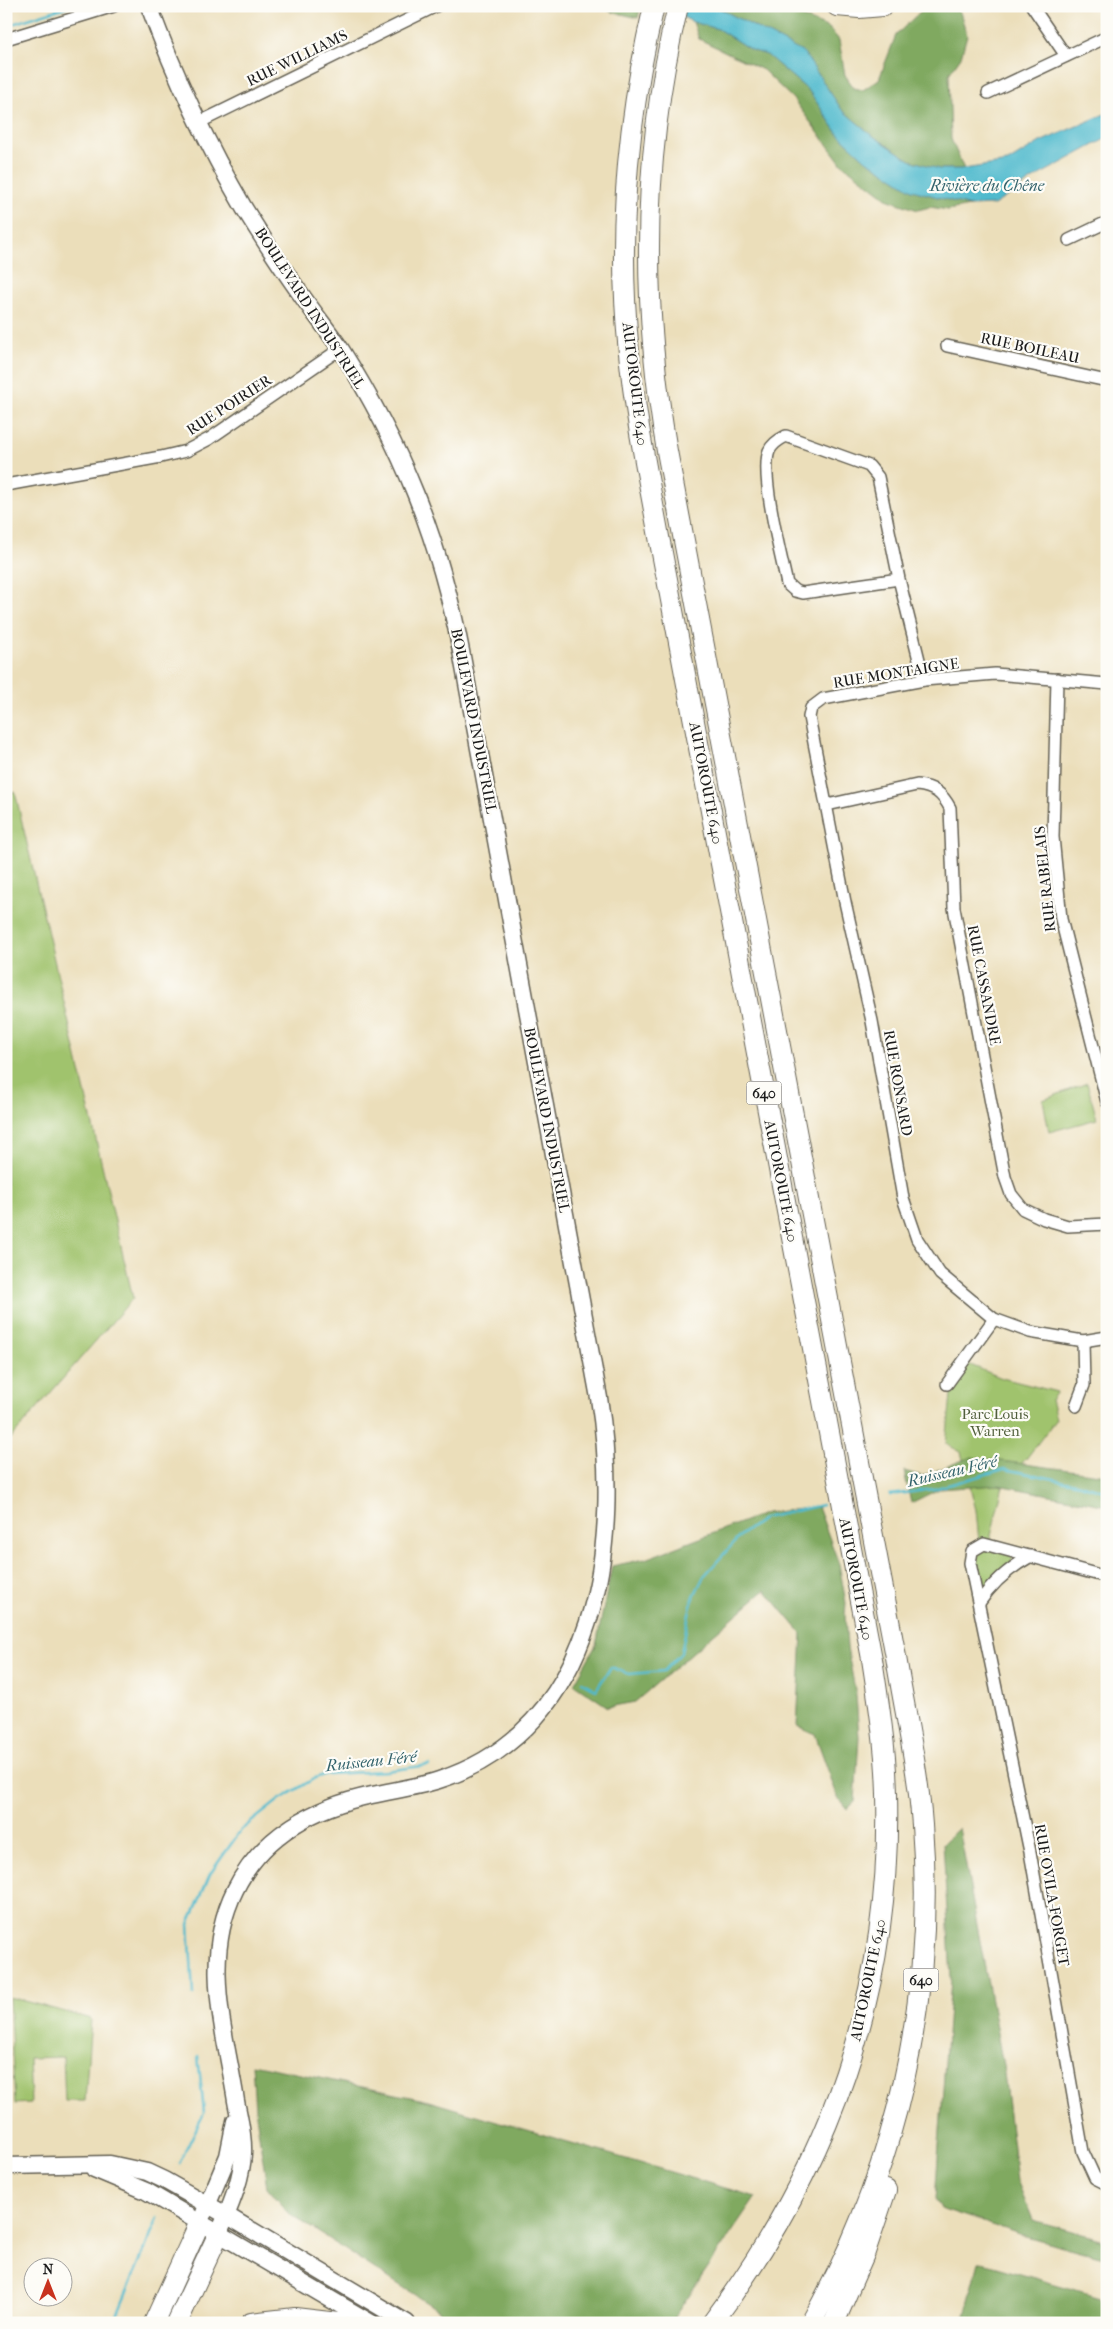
<svg xmlns="http://www.w3.org/2000/svg" width="1113" height="2329" font-family="'IM FELL French Canon',serif">
<rect width="100%" height="100%" fill="#fdfcf7"/>
<filter id="ink" filterUnits="userSpaceOnUse"><feTurbulence type="fractalNoise" baseFrequency=".02" numOctaves="2"/><feDisplacementMap in="SourceGraphic" scale="10" xChannelSelector="R" yChannelSelector="G"/><feConvolveMatrix kernelMatrix="1 2 1 2 8 2 1 2 1" color-interpolation-filters="sRGB"/></filter>
<filter id="wash" filterUnits="userSpaceOnUse"><feTurbulence type="fractalNoise" baseFrequency=".0096" numOctaves="4" result="noise"/><feDisplacementMap in="SourceGraphic" scale="20" xChannelSelector="R" yChannelSelector="G"/><feGaussianBlur stdDeviation="1.12" result="paint"/><feColorMatrix in="noise" values="0 0 0 0 0 0 0 0 0 0 0 0 0 0 0 0 0 1.4 0 .05"/><feComposite in="paint" operator="in"/></filter>
<g filter="url(#wash)">
<rect width="100%" height="100%" fill="#ebdeba"/>
<g fill="#a0c36d" stroke="#5e7044">
<polygon points="15,792 133,1298 6,1444 6,794"/>
<polygon points="1087,1083 1097,1119 1049,1132 1043,1100"/>
<polygon points="968,1364 1002,1378 1057,1392 1051,1400 1056,1419 1026,1459 1004,1481 990,1540 979,1542 976,1510 961,1452 946,1444 952,1385"/>
<polygon points="984,1544 1013,1553 1011,1567 989,1588 978,1587 972,1551"/>
<polygon points="9,1997 91,2019 85,2101 65,2101 63,2057 29,2058 31,2103 15,2104"/>
<polygon points="139,2177 147,2179 192,2205 190,2209 138,2180"/>
</g>
<g fill="#80a960" stroke="#4e623e">
<polygon points="604,6 641,6 638,18 609,11"/>
<polygon points="715,6 777,6 829,28 839,40 845,75 854,88 863,90 879,79 896,35 925,7 951,6 960,12 967,35 961,57 949,74 951,139 964,169 938,169 910,160 873,136 842,110 804,53"/>
<polygon points="693,22 718,29 751,50 767,55 809,91 839,135 866,160 912,190 970,206 948,210 930,207 918,210 889,200 841,163 793,99 763,70 699,39"/>
<polygon points="971,1457 1107,1475 1107,1506 998,1485 939,1489 911,1503 904,1471 922,1476"/>
<polygon points="818,1507 839,1564 846,1603 845,1615 847,1647 856,1695 859,1737 855,1802 847,1809 838,1798 815,1734 797,1726 802,1634 765,1590 635,1702 608,1707 574,1684 596,1645 612,1566 645,1559 766,1513"/>
<polygon points="959,1828 1003,2065 1017,2180 1033,2220 1107,2241 1107,2258 1029,2237 943,2209 935,2199 951,1979 943,1843"/>
<polygon points="252,2064 425,2100 756,2197 670,2323 458,2323 290,2214 267,2187 255,2109"/>
<polygon points="979,2262 1107,2299 1107,2323 963,2323"/>
</g>
<polygon fill="#50bacd" stroke="#366b74" points="660,6 715,6 804,53 842,110 873,136 910,160 939,169 964,169 1008,162 1040,142 1107,113 1107,138 1041,174 994,205 970,206 912,190 866,160 839,135 809,91 767,55 751,50 718,29 693,22"/>
<g fill="none" stroke-linecap="round" stroke-linejoin="round">
<g stroke="#50bacd" stroke-width="2.5">
<polyline points="6,26 69,6"/>
<polyline points="890,1495 934,1489 1004,1469 1080,1484 1107,1492"/>
<polyline points="582,1682 596,1690 611,1667 629,1674 664,1671 681,1653 692,1600 704,1576 741,1535 764,1518 822,1505"/>
<polyline points="193,1995 189,1924 210,1874 241,1830 279,1800 315,1778 327,1774 386,1771 429,1765"/>
<polyline points="179,2164 204,2113 198,2056"/>
<polyline points="114,2323 158,2217"/>
</g>
</g>
</g>
<g filter="url(#ink)">
<g fill="none" stroke-linecap="round" stroke-linejoin="round">
<g stroke="#646053" stroke-width="14">
<g id="street">
<polyline points="1032,6 1066,56"/>
<polyline points="6,39 114,6"/>
<polyline points="988,93 1107,37"/>
<polyline points="198,123 436,6"/>
<polyline points="1069,240 1107,222"/>
<polyline points="947,346 1107,381"/>
<polyline points="6,485 161,457 186,451 209,439 340,349"/>
<path d="M899,579L803,593L795,591L787,584C781,556 760,475 769,451C772,444 780,439 786,436L869,466L878,477L899,579L924,680"/>
<polyline points="1057,679 1053,837 1061,919 1107,1102"/>
<polyline points="1107,684 995,674 924,680 823,699 811,708 809,717 845,902 872,1021 903,1198 917,1239 940,1274 994,1319 1030,1332 1083,1341 1107,1337"/>
<path d="M827,805L917,785C934,787 942,793 950,808L954,908L1005,1177L1011,1194L1023,1209L1044,1219L1068,1226L1107,1224"/>
<polyline points="947,1384 994,1319"/>
<polyline points="1076,1406 1084,1385 1083,1341"/>
<polyline points="1107,1577 984,1544 972,1551 970,1563 1030,1852 1083,2152 1095,2178 1107,2184"/>
<path d="M979,1603C993,1582 1009,1568 1031,1556"/>
</g>
</g>
<g stroke="#646053" stroke-width="19">
<g id="secondary">
<path d="M149,6C175,76 206,143 244,208C262,237 280,265 300,293C313,312 327,329 340,348C402,446 439,538 461,651L599,1398C622,1541 599,1728 439,1780C417,1787 395,1790 372,1795C315,1807 262,1835 235,1890C201,1959 225,2030 236,2101C239,2118 244,2135 243,2153C242,2181 229,2208 219,2233"/>
<polyline points="6,2166 110,2164 147,2172 164,2180 226,2215 407,2323"/>
<polyline points="94,2169 146,2191 371,2323"/>
<polyline points="204,2213 228,2156 235,2121"/>
</g>
</g>
<g stroke="#646053" stroke-width="22">
<g id="highway">
<path d="M654,6C627,120 617,237 629,353C635,415 648,476 659,537L872,1659C879,1704 886,1749 887,1794C892,1993 830,2165 712,2323"/>
<path d="M678,6C642,153 641,303 667,451L896,1657C905,1713 918,1768 922,1825C936,1998 896,2171 811,2323"/>
<polyline points="837,6 859,8 883,6"/>
<polyline points="154,2323 200,2222"/>
<polyline points="177,2323 219,2233"/>
<polyline points="251,2323 295,2318 338,2323"/>
<polyline points="834,2323 865,2252 886,2190"/>
</g>
</g>
<use href="#street" stroke="#fff" stroke-width="11"/>
<use href="#secondary" stroke="#fff" stroke-width="16"/>
<use href="#highway" stroke="#fff" stroke-width="20"/>
</g>
</g>
<g text-anchor="middle" dominant-baseline="central" stroke-width="4.5" stroke-linejoin="round" paint-order="stroke">
<g fill="#fdfcf7" stroke="#605f5e" stroke-width="1">
<rect x="746.5" y="1081.5" width="35" height="23" rx="4"/>
<rect x="903.5" y="1968.5" width="35" height="23" rx="4"/>
</g>
<g font-size="14" font-weight="bold" fill="#1c1c1c">
<text x="764" y="1093">640</text>
<text x="921" y="1980">640</text>
</g>
<g font-size="15" fill="#1c1c1c" stroke="#fdfcf7">
<text transform="translate(297 58) rotate(-26)">RUE WILLIAMS</text>
<text transform="translate(310 308) rotate(57)">BOULEVARD INDUSTRIEL</text>
<text transform="translate(1030 348) rotate(12)">RUE BOILEAU</text>
<text transform="translate(635 384) rotate(83)">AUTOROUTE 640</text>
<text transform="translate(229 405) rotate(-33)">RUE POIRIER</text>
<text transform="translate(896 673) rotate(-9)">RUE MONTAIGNE</text>
<text transform="translate(474 721) rotate(79)">BOULEVARD INDUSTRIEL</text>
<text transform="translate(706 783) rotate(79)">AUTOROUTE 640</text>
<text transform="translate(1045 879) rotate(-96)">RUE RABELAIS</text>
<text transform="translate(984 985) rotate(79)">RUE CASSANDRE</text>
<text transform="translate(898 1083) rotate(80)">RUE RONSARD</text>
<text transform="translate(547 1120) rotate(79)">BOULEVARD INDUSTRIEL</text>
<text transform="translate(781 1181) rotate(79)">AUTOROUTE 640</text>
<text transform="translate(856 1579) rotate(79)">AUTOROUTE 640</text>
<text transform="translate(1052 1895) rotate(80)">RUE OVILA-FORGET</text>
<text transform="translate(868 1980) rotate(-78)">AUTOROUTE 640</text>
</g>
<g font-size="15" fill="#515f3c" stroke="#fdfcf7">
<text x="995" y="1414">Parc Louis<tspan x="995" dy="17">Warren</tspan></text>
</g>
<g font-size="16" font-style="italic" fill="#33636c" stroke="#fdfcf7">
<text x="987" y="185">Rivière du Chêne</text>
<text transform="translate(952 1471) rotate(-13)">Ruisseau Féré</text>
<text transform="translate(371 1761) rotate(-6)">Ruisseau Féré</text>
</g>
</g>
<rect width="1113" height="2329" fill="none" stroke="#fdfcf7" stroke-width="25"/>
<g transform="translate(48 2282)"><circle r="24" fill="#fdfcf7" stroke="#a3a29f"/>
<path d="M0-4L9 19L0 12L-9 19Z" fill="#c8321e"/>
<text y="-8" font-size="14" font-weight="bold" text-anchor="middle" fill="#1c1c1c">N</text>
</g>
</svg>
